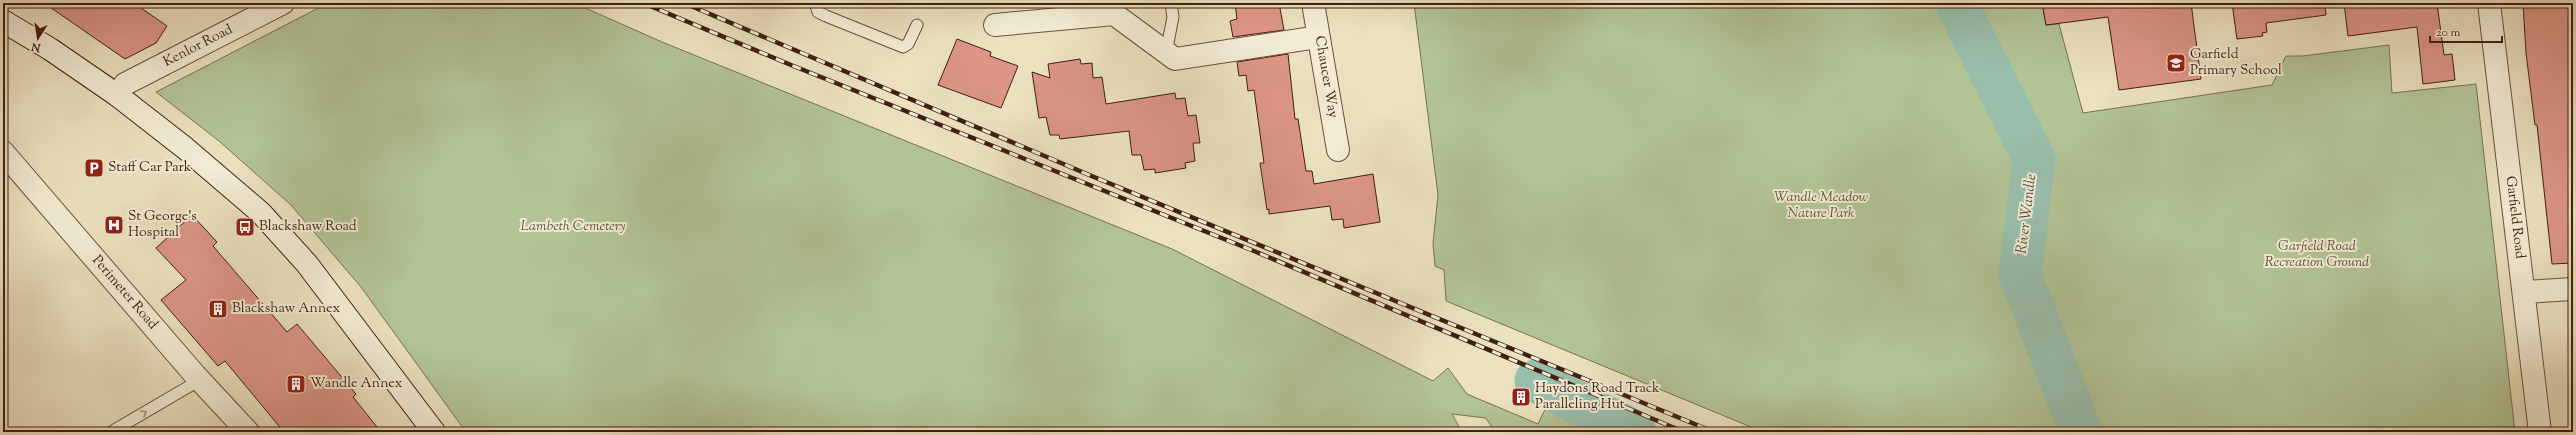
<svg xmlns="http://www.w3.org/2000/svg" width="2576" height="435" font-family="'Sorts Mill Goudy',serif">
<rect width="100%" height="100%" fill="#ebe1bf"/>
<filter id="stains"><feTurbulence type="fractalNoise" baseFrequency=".005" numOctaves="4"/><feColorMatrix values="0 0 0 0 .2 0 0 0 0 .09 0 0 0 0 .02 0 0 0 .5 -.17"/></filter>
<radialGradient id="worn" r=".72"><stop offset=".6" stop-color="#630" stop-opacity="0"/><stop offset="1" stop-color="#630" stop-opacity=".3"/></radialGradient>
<g fill="#b2c496" stroke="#797153">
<polygon points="328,3 574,3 662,42 1172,249 1433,381 1448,368 1467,394 1538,424 1549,401 1618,432 1495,432 1486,418 1452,414 1462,432 466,432 361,287 291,205 219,141 156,92"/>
<polygon points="1414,3 2042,3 2046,25 2059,24 2083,113 2272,85 2286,56 2303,56 2389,45 2392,93 2476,84 2515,432 1763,432 1446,301 1444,270 1435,266 1433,243 1438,195"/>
</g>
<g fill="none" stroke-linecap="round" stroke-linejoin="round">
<g stroke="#99beac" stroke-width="43">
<polyline points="1956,3 2034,159 2020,275 2081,432"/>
<polyline points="1536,381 1635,432"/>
</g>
</g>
<g fill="#dc9586" stroke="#401e10">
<polygon points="44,3 134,3 167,26 156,43 125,59"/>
<polygon points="1235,3 1279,3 1284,30 1233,37 1230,21 1237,19"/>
<polygon points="2042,3 2191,3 2201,79 2119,90 2108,17 2046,25"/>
<polygon points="2232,3 2325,3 2326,15 2266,23 2267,32 2262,33 2263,36 2237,39"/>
<polygon points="2344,3 2437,3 2444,55 2452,54 2455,80 2423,84 2417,27 2348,36"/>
<polygon points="2523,3 2573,3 2573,263 2552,264 2537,125 2535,125 2526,53"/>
<polygon points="957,39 991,52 990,56 1018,66 1001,108 938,85"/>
<polygon points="1288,54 1295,119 1298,119 1306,171 1312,171 1314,184 1373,174 1380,222 1344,228 1343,219 1332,220 1330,206 1269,214 1269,209 1267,210 1260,163 1264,163 1254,90 1248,91 1246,75 1239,76 1237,62"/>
<polygon points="1080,59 1081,64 1092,63 1093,78 1102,77 1106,104 1175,93 1176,99 1185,98 1188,116 1196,115 1200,143 1193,143 1195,161 1185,163 1186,168 1155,173 1155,169 1144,170 1141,155 1132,155 1129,131 1060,139 1059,135 1050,135 1046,117 1039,118 1032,72 1050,78 1048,64"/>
<polygon points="192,215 217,242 213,246 287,332 297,324 356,394 353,397 381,432 284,432 225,361 218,366 161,300 186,280 156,248"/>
</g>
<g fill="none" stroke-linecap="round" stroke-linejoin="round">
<g stroke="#6b4f3c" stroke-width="13">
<g id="lane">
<polyline points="815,3 818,12 826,16 903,47 908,44 917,25"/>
<polyline points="1166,53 1173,17 1171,3"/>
<polyline points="111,432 200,380"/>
</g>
</g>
<g stroke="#6b4f3c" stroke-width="24">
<g id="street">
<path id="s1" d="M1313,3L1338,150"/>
<path id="s2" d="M2489,3L2540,432"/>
<polyline points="995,25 1114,14 1175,59 1318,37"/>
<path id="s3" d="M117,95L125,84L283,3"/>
<path id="s4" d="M3,152L195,375L248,432"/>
<polyline points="2524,292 2573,289"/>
</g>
</g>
<g stroke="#401e10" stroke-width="24">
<polyline id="secondary" points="3,21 50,49 117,95 185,148 261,213 307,264 434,432"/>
</g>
<use href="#lane" stroke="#f2ecd5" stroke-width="11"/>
<use href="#street" stroke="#f2ecd5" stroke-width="22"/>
<use href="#secondary" stroke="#f2ecd5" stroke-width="22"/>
<g stroke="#401e10" stroke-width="4.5">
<g id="rail">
<polyline points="643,3 791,65 1254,251 1684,432"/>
<polyline points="684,3 1094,177 1714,432"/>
</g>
</g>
<use href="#rail" stroke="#f2ecd5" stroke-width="3" stroke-dasharray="9" stroke-linecap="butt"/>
</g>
<defs><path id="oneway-chevron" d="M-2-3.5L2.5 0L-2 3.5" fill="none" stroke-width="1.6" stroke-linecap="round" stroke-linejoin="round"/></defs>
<use stroke="#a28f7c" href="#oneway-chevron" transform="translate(144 413) rotate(-30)"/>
<defs>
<g id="school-square" transform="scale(1)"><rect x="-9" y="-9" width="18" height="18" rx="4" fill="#8f2418" stroke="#f2ecd5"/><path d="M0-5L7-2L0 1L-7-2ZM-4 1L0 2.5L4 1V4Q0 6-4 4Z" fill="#fff"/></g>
<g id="parking-square" transform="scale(1)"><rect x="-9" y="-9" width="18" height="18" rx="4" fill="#8f2418" stroke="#f2ecd5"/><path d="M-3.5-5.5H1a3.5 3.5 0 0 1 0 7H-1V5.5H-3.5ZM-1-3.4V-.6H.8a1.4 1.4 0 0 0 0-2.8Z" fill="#fff"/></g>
<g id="hospital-square" transform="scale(1)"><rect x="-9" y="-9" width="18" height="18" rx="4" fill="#8f2418" stroke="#f2ecd5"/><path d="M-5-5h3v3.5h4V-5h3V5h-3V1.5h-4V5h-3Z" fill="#fff"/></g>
<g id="bus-square" transform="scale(1)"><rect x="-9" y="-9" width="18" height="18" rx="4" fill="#8f2418" stroke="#f2ecd5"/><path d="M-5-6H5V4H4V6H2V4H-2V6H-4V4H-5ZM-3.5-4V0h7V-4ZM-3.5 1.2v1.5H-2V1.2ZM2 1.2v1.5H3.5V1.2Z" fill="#fff"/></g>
<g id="building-square" transform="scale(1)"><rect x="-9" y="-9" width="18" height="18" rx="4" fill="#8f2418" stroke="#f2ecd5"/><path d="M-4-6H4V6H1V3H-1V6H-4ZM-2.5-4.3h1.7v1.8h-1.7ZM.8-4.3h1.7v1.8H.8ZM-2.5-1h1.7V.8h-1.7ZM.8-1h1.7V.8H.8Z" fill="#fff"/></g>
</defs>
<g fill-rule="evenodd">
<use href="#school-square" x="2176" y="63"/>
<use href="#parking-square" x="94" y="168"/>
<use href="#hospital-square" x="114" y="225"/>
<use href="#bus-square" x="245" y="227"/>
<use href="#building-square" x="218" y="309"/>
<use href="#building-square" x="296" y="384"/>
<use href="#building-square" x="1521" y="397"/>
</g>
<g text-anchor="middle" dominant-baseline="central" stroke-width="4" stroke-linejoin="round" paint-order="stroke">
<g font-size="14" fill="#401e10" stroke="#f2ecd5">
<text stroke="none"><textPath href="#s3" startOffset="96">Kenlor Road</textPath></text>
<text stroke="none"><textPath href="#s1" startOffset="75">Chaucer Way</textPath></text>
<text stroke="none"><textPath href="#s2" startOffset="216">Garfield Road</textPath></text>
<text stroke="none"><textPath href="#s4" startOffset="186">Perimeter Road</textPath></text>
</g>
<g font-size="14" fill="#401e10" stroke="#f2ecd5" text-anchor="start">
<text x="2190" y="55">Garfield<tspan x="2190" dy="16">Primary School</tspan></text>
<text x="108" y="168">Staff Car Park</text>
<text x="128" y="217">St George's<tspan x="128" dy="16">Hospital</tspan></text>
<text x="259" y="227">Blackshaw Road</text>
<text x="232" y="309">Blackshaw Annex</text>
<text x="310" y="384">Wandle Annex</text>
<text x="1535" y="389">Haydons Road Track<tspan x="1535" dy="16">Paralleling Hut</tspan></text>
</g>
<g font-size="14" font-style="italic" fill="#625038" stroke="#f2ecd5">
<text x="1821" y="198">Wandle Meadow<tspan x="1821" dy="16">Nature Park</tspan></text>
<text x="573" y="227">Lambeth Cemetery</text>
<text x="2317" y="247">Garfield Road<tspan x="2317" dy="16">Recreation Ground</tspan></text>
</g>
<g font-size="15" font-style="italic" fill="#5b4e3f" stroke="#f2ecd5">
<text transform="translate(2027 214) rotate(-83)">River Wandle</text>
</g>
</g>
<rect width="2576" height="435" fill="none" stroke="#ebe1bf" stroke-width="16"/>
<rect x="4" y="4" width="2568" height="427" fill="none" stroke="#401e10" stroke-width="2"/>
<rect x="8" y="8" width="2560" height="419" fill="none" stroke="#401e10"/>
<g transform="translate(38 38) rotate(192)" stroke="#f2ecd5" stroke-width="3" paint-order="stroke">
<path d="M0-3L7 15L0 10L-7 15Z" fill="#401e10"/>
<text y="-6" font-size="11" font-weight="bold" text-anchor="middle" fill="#401e10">N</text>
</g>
<path d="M2430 36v6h72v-6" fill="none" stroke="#401e10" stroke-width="2"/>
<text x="2436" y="36" font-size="12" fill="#401e10" stroke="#f2ecd5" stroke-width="3" paint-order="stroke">20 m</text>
<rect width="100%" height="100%" filter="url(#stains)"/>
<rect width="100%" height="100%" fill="url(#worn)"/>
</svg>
